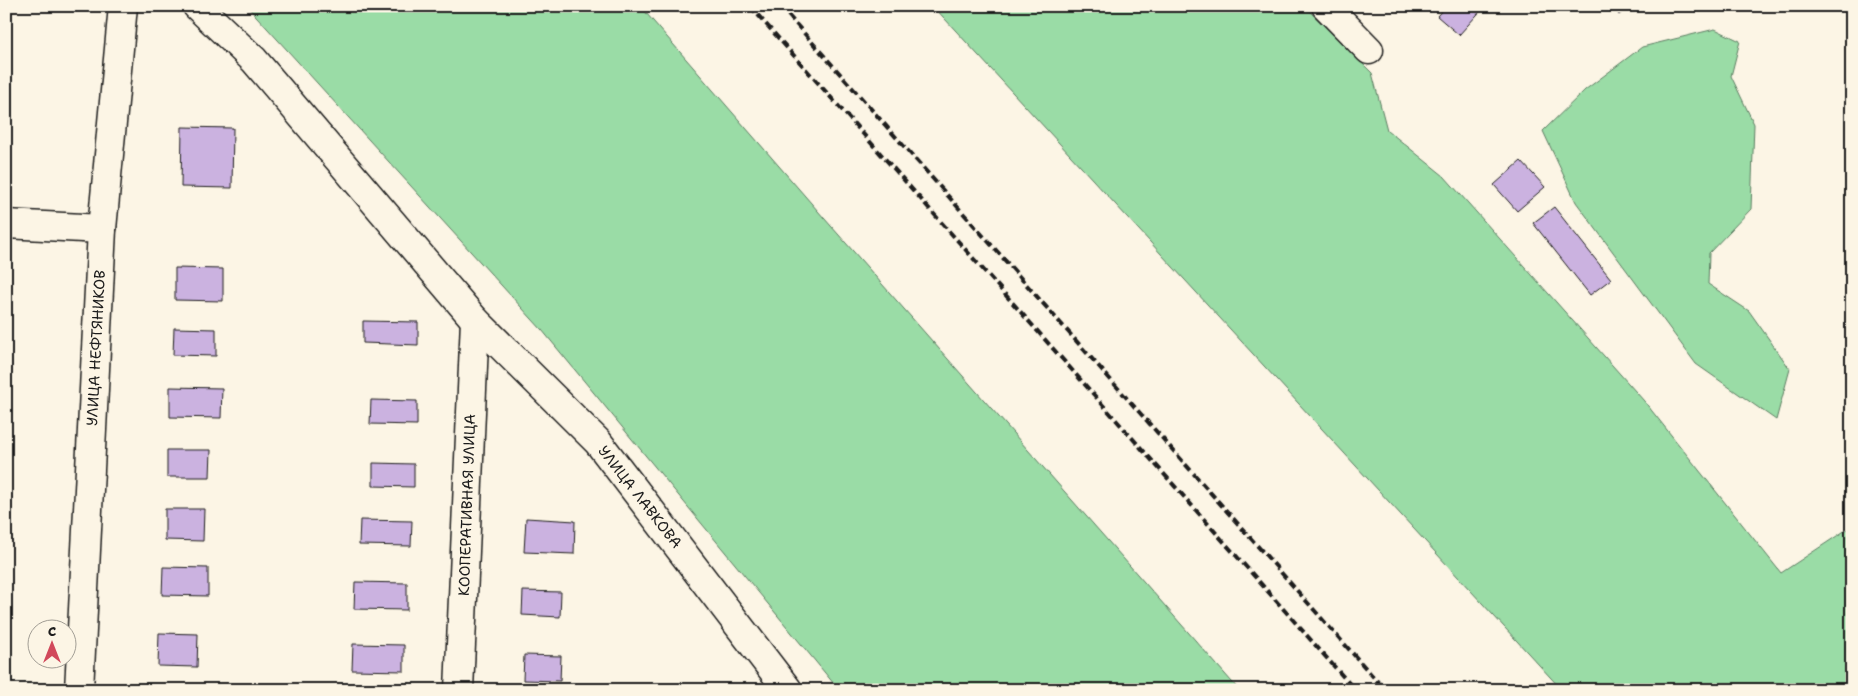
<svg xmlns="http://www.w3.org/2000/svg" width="1858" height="696" font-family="'Shantell Sans',sans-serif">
<rect width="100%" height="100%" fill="#fcf5e5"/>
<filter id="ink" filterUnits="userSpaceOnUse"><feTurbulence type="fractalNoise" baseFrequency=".02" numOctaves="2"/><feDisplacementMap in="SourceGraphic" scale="10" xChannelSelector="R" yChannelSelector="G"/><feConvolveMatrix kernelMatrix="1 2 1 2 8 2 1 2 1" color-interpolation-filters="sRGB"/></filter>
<g filter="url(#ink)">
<g fill="#9adca6" stroke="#5b7c61">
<polygon points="247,6 640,6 831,226 1239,690 839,690 542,330"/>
<polygon points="933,6 1304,6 1372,73 1387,130 1444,176 1644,401 1781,573 1852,526 1852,690 1562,690"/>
<polygon points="1715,29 1740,41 1731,76 1754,124 1751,209 1709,253 1708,284 1749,311 1790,369 1776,420 1696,364 1576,202 1543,131 1585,90 1642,47"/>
</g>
<g fill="#cbb2e0" stroke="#1c1c1c">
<polygon points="1446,6 1485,6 1459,35 1437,16"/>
<polygon points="1611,6 1629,6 1619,15"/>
<polygon points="182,127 233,128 232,188 181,187"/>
<polygon points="1521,161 1545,187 1517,211 1494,185"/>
<polygon points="1554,207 1611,279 1590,295 1533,223"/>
<polygon points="175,268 223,269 223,301 175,300"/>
<polygon points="363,321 418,322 418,345 363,343"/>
<polygon points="174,328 216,329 216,356 173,355"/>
<polygon points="170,387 222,388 221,418 170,417"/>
<polygon points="371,400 417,401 417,425 370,424"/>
<polygon points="167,450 211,450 210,477 167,477"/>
<polygon points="373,463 414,464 414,487 373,486"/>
<polygon points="165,509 204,509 203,541 165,540"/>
<polygon points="526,518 575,521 574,554 524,552"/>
<polygon points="360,520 412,521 411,546 359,545"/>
<polygon points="163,567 208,568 208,596 162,595"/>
<polygon points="355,582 407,583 407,610 354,609"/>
<polygon points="523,591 561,592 560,617 522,615"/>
<polygon points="159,633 198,634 197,667 158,666"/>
<polygon points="353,644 404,645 404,671 352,670"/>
<polygon points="524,655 561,656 560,681 523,680"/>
</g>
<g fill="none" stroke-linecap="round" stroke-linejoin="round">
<g stroke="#1c1c1c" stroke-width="31">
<g id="minor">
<polyline points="197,6 254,60 475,320 598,442 788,690"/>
<polyline points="1326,6 1369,50"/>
<polyline points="6,224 102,229"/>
<polyline points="79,690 102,229 123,6"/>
<polyline points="459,690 475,320"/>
</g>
</g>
<use href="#minor" stroke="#fcf5e5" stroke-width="28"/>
<g stroke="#1c1c1c" stroke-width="4" stroke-dasharray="8 4" stroke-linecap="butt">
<polyline points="750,6 1355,690"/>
<polyline points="780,6 1385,690"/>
</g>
</g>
</g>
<g text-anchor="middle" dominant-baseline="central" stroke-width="5" stroke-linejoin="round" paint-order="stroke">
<g font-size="15" fill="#1c1c1c" stroke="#fcf5e5">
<text transform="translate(96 348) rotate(-87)">УЛИЦА НЕФТЯНИКОВ</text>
<text transform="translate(640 497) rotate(52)">УЛИЦА ЛАВКОВА</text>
<text transform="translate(467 505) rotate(-88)">КООПЕРАТИВНАЯ УЛИЦА</text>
</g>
</g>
<rect width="1858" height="696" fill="none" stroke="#fcf5e5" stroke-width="25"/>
<rect x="12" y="12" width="1833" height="671" fill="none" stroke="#1c1c1c" stroke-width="2" filter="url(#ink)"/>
<g transform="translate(52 644)"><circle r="24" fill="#fcf5e5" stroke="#a29e95"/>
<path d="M0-4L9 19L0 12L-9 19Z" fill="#d1495b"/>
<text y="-8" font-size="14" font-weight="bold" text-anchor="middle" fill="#1c1c1c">С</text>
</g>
</svg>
